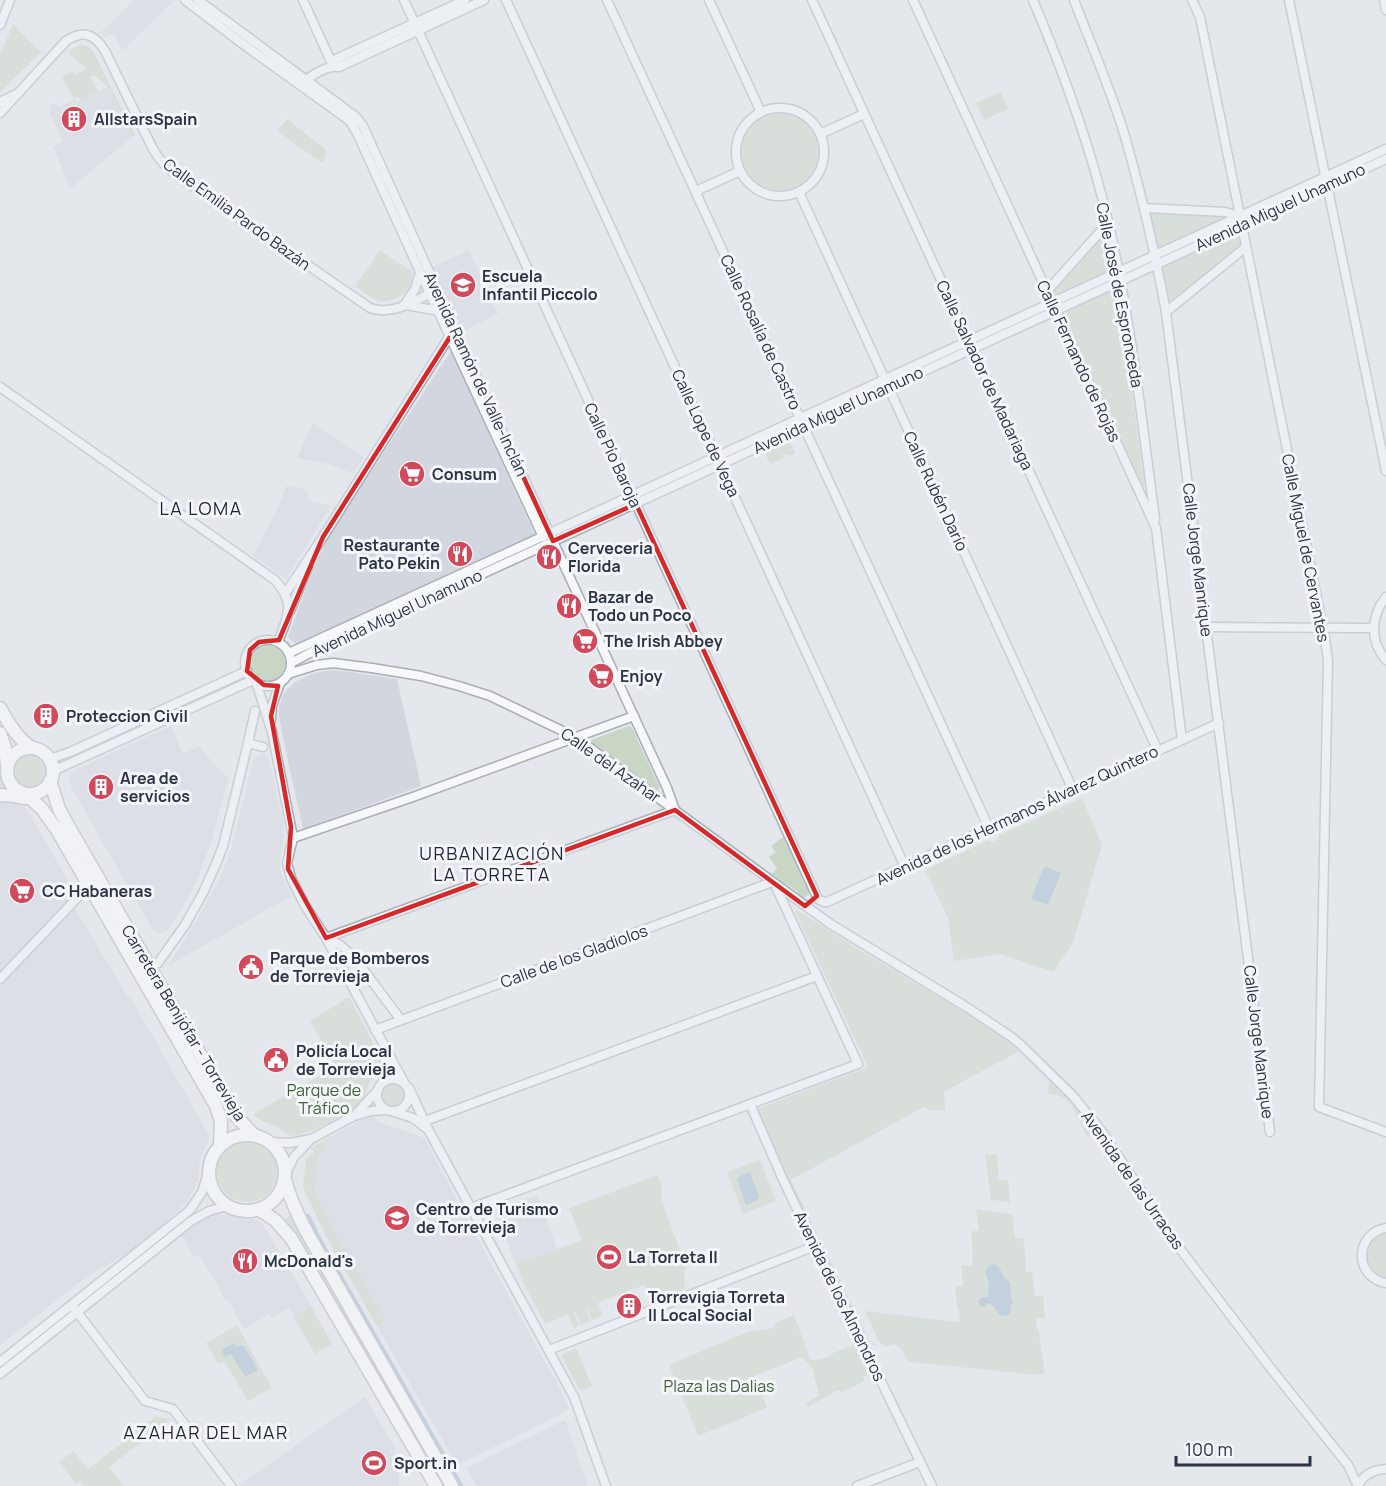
<svg xmlns="http://www.w3.org/2000/svg" width="1386" height="1486" font-family="Manrope,sans-serif">
<rect width="100%" height="100%" fill="#e4e7ec"/>
<g fill="#d2d6de">
<polygon points="135,0 175,0 122,51 114,33 106,37 101,32"/>
<polygon points="108,87 132,137 72,187 70,187 53,146 63,141 49,111 51,110 49,106 56,103 59,107 74,99 76,102"/>
<polygon points="469,250 498,314 462,331 432,267"/>
<polygon points="451,351 535,535 400,597 298,646 288,637 317,559 329,537 350,503"/>
<polygon points="313,423 364,457 353,473 324,463 297,458"/>
<polygon points="286,486 308,490 307,500 331,506 286,579 253,556 281,502"/>
<polygon points="331,670 344,671 397,679 421,786 303,829 284,743 279,717 279,707 284,693 295,682 312,674"/>
<polygon points="171,726 183,754 198,746 224,775 229,776 212,839 196,883 181,910 167,931 159,933 153,930 72,789 69,780 71,774 77,769"/>
<polygon points="261,754 266,756 269,760 284,824 284,836 279,866 285,883 291,896 168,966 201,913 221,875 229,857 253,761 257,755"/>
<polygon points="0,765 68,880 76,910 128,997 131,998 209,1135 208,1142 200,1158 198,1180 188,1201 158,1229 132,1250 86,1277 0,1345"/>
<polygon points="370,1117 373,1117 379,1122 424,1138 490,1262 560,1389 569,1410 457,1465 377,1326 385,1321 334,1229 315,1192 314,1186 317,1159 330,1137 358,1122"/>
<polygon points="538,1195 557,1249 516,1264 495,1211"/>
<polygon points="218,1214 252,1218 262,1223 311,1306 294,1315 289,1308 271,1318 269,1314 244,1329 228,1300 226,1301 200,1255 194,1257 182,1235 199,1222 210,1217"/>
<polygon points="365,1397 394,1447 399,1468 399,1486 240,1486 239,1485"/>
<polygon points="565,1420 588,1486 477,1486 467,1468"/>
</g>
<g fill="#c9d6c5">
<polygon points="13,24 41,52 0,93 0,55"/>
<polygon points="80,45 87,46 93,51 135,135 132,137 108,87 94,75 90,77 98,91 81,100 79,97 74,99 62,77 73,71 75,74 87,69 68,53 74,48"/>
<polygon points="1001,92 1008,109 984,120 976,103"/>
<circle cx="780" cy="152" r="39"/>
<polygon points="287,119 324,148 327,155 322,163 277,131"/>
<polygon points="1152,213 1224,217 1225,218 1159,249 1157,247 1150,214"/>
<polygon points="1237,231 1239,231 1241,245 1168,303 1161,266"/>
<polygon points="1105,235 1107,236 1114,270 1057,297 1055,296 1053,291"/>
<path d="M380,250L412,272C417,288 396,303 381,301C372,300 363,291 355,286Z"/>
<polygon points="1117,287 1118,288 1145,488 1143,487 1062,313 1062,312"/>
<polygon points="789,440 795,453 790,456 785,454 781,459 770,464 764,451"/>
<circle cx="268" cy="663" r="17"/>
<polygon points="629,726 632,728 660,788 657,790 591,742 591,740"/>
<circle cx="29" cy="772" r="17"/>
<polygon points="1082,798 1102,845 1073,943 1053,972 1001,954 954,961 948,918 925,870 989,840 992,842 998,839 998,836"/>
<polygon points="783,837 784,837 809,889 809,894 805,897 802,897 798,894 798,892 772,874 777,868 769,857 776,852 771,846"/>
<polygon points="797,910 860,950 967,1014 1007,1040 1019,1051 944,1092 945,1110 929,1110 924,1107 791,1180 869,1340 871,1343 875,1343 877,1347 867,1342 786,1178 757,1109 868,1067 795,912"/>
<path d="M349,997L372,1040L380,1064V1067C375,1073 371,1079 368,1087C366,1091 365,1096 363,1100C356,1111 307,1135 294,1136C287,1136 283,1130 278,1127C270,1123 259,1122 254,1114L336,1066L310,1021Z"/>
<path d="M1049,1080L1066,1095L1094,1129L1092,1135L1088,1137L1086,1135L1070,1103H1068C1063,1095 1057,1095 1048,1094Z"/>
<circle cx="393" cy="1095" r="13"/>
<polygon points="330,1137 317,1159 314,1189 334,1229 386,1321 377,1326 328,1240 305,1192 303,1186 306,1159 314,1152 311,1148"/>
<circle cx="247" cy="1171" r="31"/>
<polygon points="985,1154 997,1155 999,1180 1008,1180 1010,1202 991,1200"/>
<polygon points="760,1160 776,1201 743,1214 727,1172"/>
<polygon points="658,1175 662,1188 661,1199 687,1269 684,1270 685,1289 651,1302 644,1285 598,1303 603,1316 592,1320 587,1308 586,1309 591,1321 580,1325 576,1312 574,1313 579,1325 574,1328 568,1315 545,1324 523,1283 516,1264 582,1240 569,1208"/>
<path d="M976,1209L1012,1214L1015,1238H1023L1026,1262L1025,1271L1032,1272L1035,1296H1043L1045,1319L1037,1318L1036,1329H1038L1045,1373L1039,1375L910,1362C901,1357 906,1348 893,1344L886,1347L879,1342L865,1311L959,1322L960,1312L958,1310L955,1287L963,1286L961,1265L972,1266L973,1254L971,1232L979,1230Z"/>
<polygon points="292,1215 312,1254 446,1486 441,1486 296,1235 284,1219"/>
<path d="M1386,1232V1278C1367,1273 1357,1248 1376,1235C1377,1235 1385,1232 1386,1232Z"/>
<polygon points="311,1306 332,1344 315,1354 293,1316"/>
<polygon points="794,1315 810,1359 815,1360 830,1357 833,1353 857,1344 871,1373 863,1377 865,1381 842,1392 837,1390 808,1407 806,1403 819,1395 812,1367 802,1357 755,1376 767,1408 698,1436 669,1365 742,1334 750,1331 774,1328 776,1322"/>
<polygon points="237,1325 272,1388 248,1401 224,1361 218,1364 206,1343"/>
<polygon points="576,1348 592,1386 582,1390 579,1389 561,1355"/>
<polygon points="155,1417 170,1419 109,1467 124,1486 84,1486 80,1481 76,1484 59,1462 73,1451 88,1469"/>
</g>
<g fill="#9fb4cc">
<polygon points="1044,866 1061,873 1048,905 1031,899"/>
<polygon points="750,1172 759,1197 756,1201 746,1205 737,1179 740,1176"/>
<path d="M994,1264L999,1267L1004,1277L1010,1283L1011,1296L1013,1303L1010,1305C1012,1310 1011,1314 1006,1316L999,1315L995,1308L989,1303L984,1307L981,1306L978,1302L981,1297H988L989,1283L985,1272L989,1266Z"/>
<polygon points="234,1343 237,1347 240,1345 244,1346 258,1370 245,1377 231,1354 225,1357 221,1350"/>
</g>
<g fill="none" stroke-linecap="round" stroke-linejoin="round">
<polyline stroke="#9fb4cc" stroke-width="3" points="308,1215 320,1239 462,1486"/>
<g stroke="#a9aeb7" stroke-width="11">
<g id="street">
<polyline points="185,0 247,47 350,121 358,135 430,294 543,537"/>
<polyline points="198,0 356,117 363,126 455,329 667,788 675,810"/>
<polyline points="303,0 333,66"/>
<polyline points="404,0 818,899 824,902 827,902 1219,723"/>
<polyline points="506,0 905,867"/>
<polyline points="607,0 989,828"/>
<polyline points="709,0 761,112"/>
<polyline points="812,0 1158,751"/>
<polyline points="913,0 1156,528 1182,740"/>
<path d="M1033,0C1064,73 1091,148 1109,225C1131,322 1142,421 1155,519"/>
<path d="M1074,0C1091,44 1110,88 1124,133C1141,192 1155,252 1166,312L1270,1132"/>
<polyline points="1192,0 1200,17 1325,638 1328,661 1319,1107 1386,1132"/>
<polyline points="1289,0 1386,471"/>
<polyline points="1384,0 1386,10"/>
<polyline points="0,25 10,0"/>
<polyline points="333,66 336,59 465,0"/>
<path d="M303,83C311,75 328,65 339,67L484,0"/>
<polyline points="0,102 14,95"/>
<circle cx="780" cy="152" r="44"/>
<path d="M0,113L66,41C83,30 94,33 105,51L152,147L158,157L168,169L370,308C392,316 415,301 434,291"/>
<polyline points="820,134 864,114"/>
<polyline points="696,191 740,171"/>
<polyline points="799,192 1073,790"/>
<polyline points="1144,208 1225,212 1240,216"/>
<polyline points="1047,291 1108,223"/>
<polyline points="405,304 415,289 420,273"/>
<polyline points="406,305 439,311"/>
<polyline points="1166,312 1246,247"/>
<path d="M0,387L275,580C296,604 288,616 278,642"/>
<polyline points="285,594 323,537 451,334"/>
<path d="M1386,597C1371,616 1369,641 1386,660"/>
<polyline points="290,611 308,567"/>
<polyline points="1207,627 1373,628"/>
<circle cx="268" cy="663" r="23"/>
<polyline points="289,653 1386,149"/>
<polyline points="291,663 310,653 1386,159"/>
<polyline points="288,674 317,665 333,663 372,668 421,676 459,686 490,696 575,737 829,923 968,1008 1010,1036 1020,1044 1073,1096 1103,1133 1177,1245 1269,1366 1348,1465 1358,1486"/>
<polyline points="256,682 272,732 291,827 293,838 287,863 291,878 304,904 326,938 405,1084"/>
<polyline points="271,720 272,706 280,683"/>
<polyline points="248,743 255,711"/>
<polyline points="50,759 70,752 247,671"/>
<polyline points="53,771 253,680"/>
<polyline points="293,838 410,798 634,716"/>
<polyline points="326,938 675,810"/>
<polyline points="327,938 340,945 353,956 401,1020"/>
<polyline points="158,963 185,925 203,893 216,864 223,846 248,743 263,747"/>
<polyline points="0,979 81,894"/>
<polyline points="375,1030 772,882"/>
<circle cx="393" cy="1095" r="16"/>
<polyline points="383,1082 387,1069 383,1052"/>
<polyline points="409,1088 429,1131 574,1397 606,1486"/>
<polyline points="750,1104 784,1182 932,1486"/>
<polyline points="394,1112 413,1118 427,1129"/>
<polyline points="356,1114 377,1091"/>
<polyline points="425,1121 817,976"/>
<polyline points="270,1142 290,1143 311,1139 354,1116 372,1111 386,1110"/>
<polyline points="285,1175 294,1157 311,1139"/>
<polyline points="471,1208 858,1064 776,887"/>
<path d="M1386,1228C1354,1234 1354,1277 1386,1283"/>
<polyline points="74,1308 145,1401 173,1409 231,1486"/>
<polyline points="549,1350 815,1246"/>
<polyline points="0,1362 190,1210 202,1192 208,1173"/>
<polyline points="0,1374 191,1221 209,1211 227,1206"/>
<polyline points="857,1486 920,1462"/>
<path d="M1358,1486C1364,1474 1373,1470 1386,1469"/>
</g>
</g>
<g stroke="#a9aeb7" stroke-width="15">
<g id="secondary">
<path d="M0,708C9,724 17,738 32,748"/>
<polyline points="0,733 5,748 7,764"/>
<circle cx="30" cy="771" r="23"/>
<polyline points="50,781 59,809 70,829 236,1116 254,1135"/>
<polyline points="26,794 42,809 57,830 216,1106 221,1122 220,1145"/>
<polyline points="0,795 14,796 25,798"/>
<circle cx="247" cy="1173" r="38"/>
<path d="M285,1179C290,1200 299,1218 309,1236L452,1486"/>
<polyline points="258,1209 275,1220 291,1238 436,1486"/>
</g>
</g>
<use href="#street" stroke="#f7f8fa" stroke-width="8"/>
<use href="#secondary" stroke="#fff" stroke-width="12"/>
</g>
<path d="M0 0H1386V1486H0ZM455,329L553,541L636,504L817,896L805,906L675,810L326,938L288,869L291,827L271,716L278,686L264,685L247,671L250,650L259,642L279,640L323,537Z" fill="#e4e7ec" fill-opacity=".55" fill-rule="evenodd"/>
<path fill="none" stroke="#d62828" stroke-width="4.5" stroke-linejoin="round" d="M455,329L553,541L636,504L817,896L805,906L675,810L326,938L288,869L291,827L271,716L278,686L264,685L247,671L250,650L259,642L279,640L323,537Z"/>
<defs>
<g id="building-disc" transform="scale(1.35)"><circle r="9.5" fill="#d1495b" stroke="#f4f6f9"/><path d="M-4-6H4V6H1V3H-1V6H-4ZM-2.5-4.3h1.7v1.8h-1.7ZM.8-4.3h1.7v1.8H.8ZM-2.5-1h1.7V.8h-1.7ZM.8-1h1.7V.8H.8Z" fill="#fff"/></g>
<g id="school-disc" transform="scale(1.35)"><circle r="9.5" fill="#d1495b" stroke="#f4f6f9"/><path d="M0-5L7-2L0 1L-7-2ZM-4 1L0 2.5L4 1V4Q0 6-4 4Z" fill="#fff"/></g>
<g id="supermarket-disc" transform="scale(1.35)"><circle r="9.5" fill="#d1495b" stroke="#f4f6f9"/><path d="M-6-5.5h2.5l.6 2H6L4.5 2H-2.5L-4.4-4H-6ZM-1.5 3.2a1.3 1.3 0 1 0 .1 0ZM3 3.2a1.3 1.3 0 1 0 .1 0Z" fill="#fff"/></g>
<g id="restaurant-disc" transform="scale(1.35)"><circle r="9.5" fill="#d1495b" stroke="#f4f6f9"/><path d="M-5-6h1v4h1v-4h1v4h1v-4h1v5L-1.5 .5V6h-2V.5L-5-1ZM5-6V6H3V1.5H1.5Q1.5-4 5-6Z" fill="#fff"/></g>
<g id="civic-disc" transform="scale(1.35)"><circle r="9.5" fill="#d1495b" stroke="#f4f6f9"/><path d="M-.6-6.5H3V-4.5H.6V-3L4-1V1h2V6H-6V1h2V-1L-.6-3ZM-1.2 2.5V6h2.4V2.5Z" fill="#fff"/></g>
<g id="university-disc" transform="scale(1.35)"><circle r="9.5" fill="#d1495b" stroke="#f4f6f9"/><path d="M0-5L7-2L0 1L-7-2ZM-4 1L0 2.5L4 1V4Q0 6-4 4Z" fill="#fff"/></g>
<g id="stadium-disc" transform="scale(1.35)"><circle r="9.5" fill="#d1495b" stroke="#f4f6f9"/><path d="M0-5a6.5 5 0 1 0 0 10a6.5 5 0 1 0 0-10ZM-3.5-1.8h7v3.6h-7Z" fill="#fff"/></g>
</defs>
<g fill-rule="evenodd">
<use href="#building-disc" x="74" y="119"/>
<use href="#school-disc" x="463" y="285"/>
<use href="#supermarket-disc" x="412" y="474"/>
<use href="#restaurant-disc" x="460" y="554"/>
<use href="#restaurant-disc" x="549" y="557"/>
<use href="#restaurant-disc" x="569" y="606"/>
<use href="#supermarket-disc" x="585" y="641"/>
<use href="#supermarket-disc" x="601" y="676"/>
<use href="#building-disc" x="46" y="716"/>
<use href="#building-disc" x="101" y="787"/>
<use href="#supermarket-disc" x="22" y="891"/>
<use href="#civic-disc" x="251" y="967"/>
<use href="#civic-disc" x="276" y="1060"/>
<use href="#university-disc" x="397" y="1218"/>
<use href="#stadium-disc" x="609" y="1257"/>
<use href="#restaurant-disc" x="245" y="1261"/>
<use href="#building-disc" x="629" y="1306"/>
<use href="#stadium-disc" x="374" y="1463"/>
</g>
<g text-anchor="middle" dominant-baseline="central" stroke-width="6" stroke-linejoin="round" paint-order="stroke">
<g font-size="16" font-weight="bold" fill="#2b3445" stroke="#f4f6f9" text-anchor="start">
<text x="94" y="119">AllstarsSpain</text>
<text x="482" y="276">Escuela<tspan x="482" dy="18">Infantil Piccolo</tspan></text>
<text x="432" y="474">Consum</text>
<text x="440" y="545" text-anchor="end">Restaurante<tspan x="440" dy="18">Pato Pekin</tspan></text>
<text x="568" y="548">Cerveceria<tspan x="568" dy="18">Florida</tspan></text>
<text x="588" y="597">Bazar de<tspan x="588" dy="18">Todo un Poco</tspan></text>
<text x="604" y="641">The Irish Abbey</text>
<text x="620" y="676">Enjoy</text>
<text x="66" y="716">Proteccion Civil</text>
<text x="120" y="778">Area de<tspan x="120" dy="18">servicios</tspan></text>
<text x="42" y="891">CC Habaneras</text>
<text x="270" y="958">Parque de Bomberos<tspan x="270" dy="18">de Torrevieja</tspan></text>
<text x="296" y="1051">Policía Local<tspan x="296" dy="18">de Torrevieja</tspan></text>
<text x="416" y="1209">Centro de Turismo<tspan x="416" dy="18">de Torrevieja</tspan></text>
<text x="628" y="1257">La Torreta II</text>
<text x="264" y="1261">McDonald's</text>
<text x="648" y="1297">Torrevigia Torreta<tspan x="648" dy="18">II Local Social</tspan></text>
<text x="394" y="1463">Sport.in</text>
</g>
<g font-size="16" fill="#2b3445" stroke="#f4f6f9">
<text transform="translate(1280 207) rotate(-25)">Avenida Miguel Unamuno</text>
<text transform="translate(237 214) rotate(36)">Calle Emilia Pardo Bazán</text>
<text transform="translate(1120 295) rotate(79)">Calle José de Espronceda</text>
<text transform="translate(761 332) rotate(65)">Calle Rosalía de Castro</text>
<text transform="translate(1079 361) rotate(65)">Calle Fernando de Rojas</text>
<text transform="translate(476 374) rotate(65)">Avenida Ramón de Valle-Inclán</text>
<text transform="translate(985 375) rotate(65)">Calle Salvador de Madariaga</text>
<text transform="translate(838 410) rotate(-25)">Avenida Miguel Unamuno</text>
<text transform="translate(706 433) rotate(65)">Calle Lope de Vega</text>
<text transform="translate(613 455) rotate(65)">Calle Pío Baroja</text>
<text transform="translate(936 491) rotate(65)">Calle Rubén Darío</text>
<text transform="translate(1306 548) rotate(79)">Calle Miguel de Cervantes</text>
<text transform="translate(1198 560) rotate(83)">Calle Jorge Manrique</text>
<text transform="translate(397 613) rotate(-25)">Avenida Miguel Unamuno</text>
<text transform="translate(611 765) rotate(35)">Calle del Azahar</text>
<text transform="translate(1017 815) rotate(-25)">Avenida de los Hermanos Álvarez Quintero</text>
<text transform="translate(574 956) rotate(-20)">Calle de los Gladiolos</text>
<text transform="translate(184 1023) rotate(59)">Carretera Benijófar - Torrevieja</text>
<text transform="translate(1259 1042) rotate(83)">Calle Jorge Manrique</text>
<text transform="translate(1133 1180) rotate(55)">Avenida de las Urracas</text>
<text transform="translate(840 1296) rotate(64)">Avenida de los Almendros</text>
</g>
<g font-size="16" fill="#3f6138" stroke="#f4f6f9">
<text x="324" y="1090">Parque de<tspan x="324" dy="18">Tráfico</tspan></text>
<text x="719" y="1386">Plaza las Dalias</text>
</g>
<g font-size="18" letter-spacing="1.5" fill="#1d2536" stroke="#f4f6f9">
<text x="201" y="508">LA LOMA</text>
<text x="492" y="853">URBANIZACIÓN<tspan x="492" dy="21">LA TORRETA</tspan></text>
<text x="206" y="1432">AZAHAR DEL MAR</text>
</g>
</g>
<path d="M1176 1456v9h134v-9" fill="none" stroke="#2b3445" stroke-width="3"/>
<text x="1185" y="1456" font-size="18" fill="#2b3445" stroke="#f4f6f9" stroke-width="4.5" paint-order="stroke">100 m</text>
</svg>
